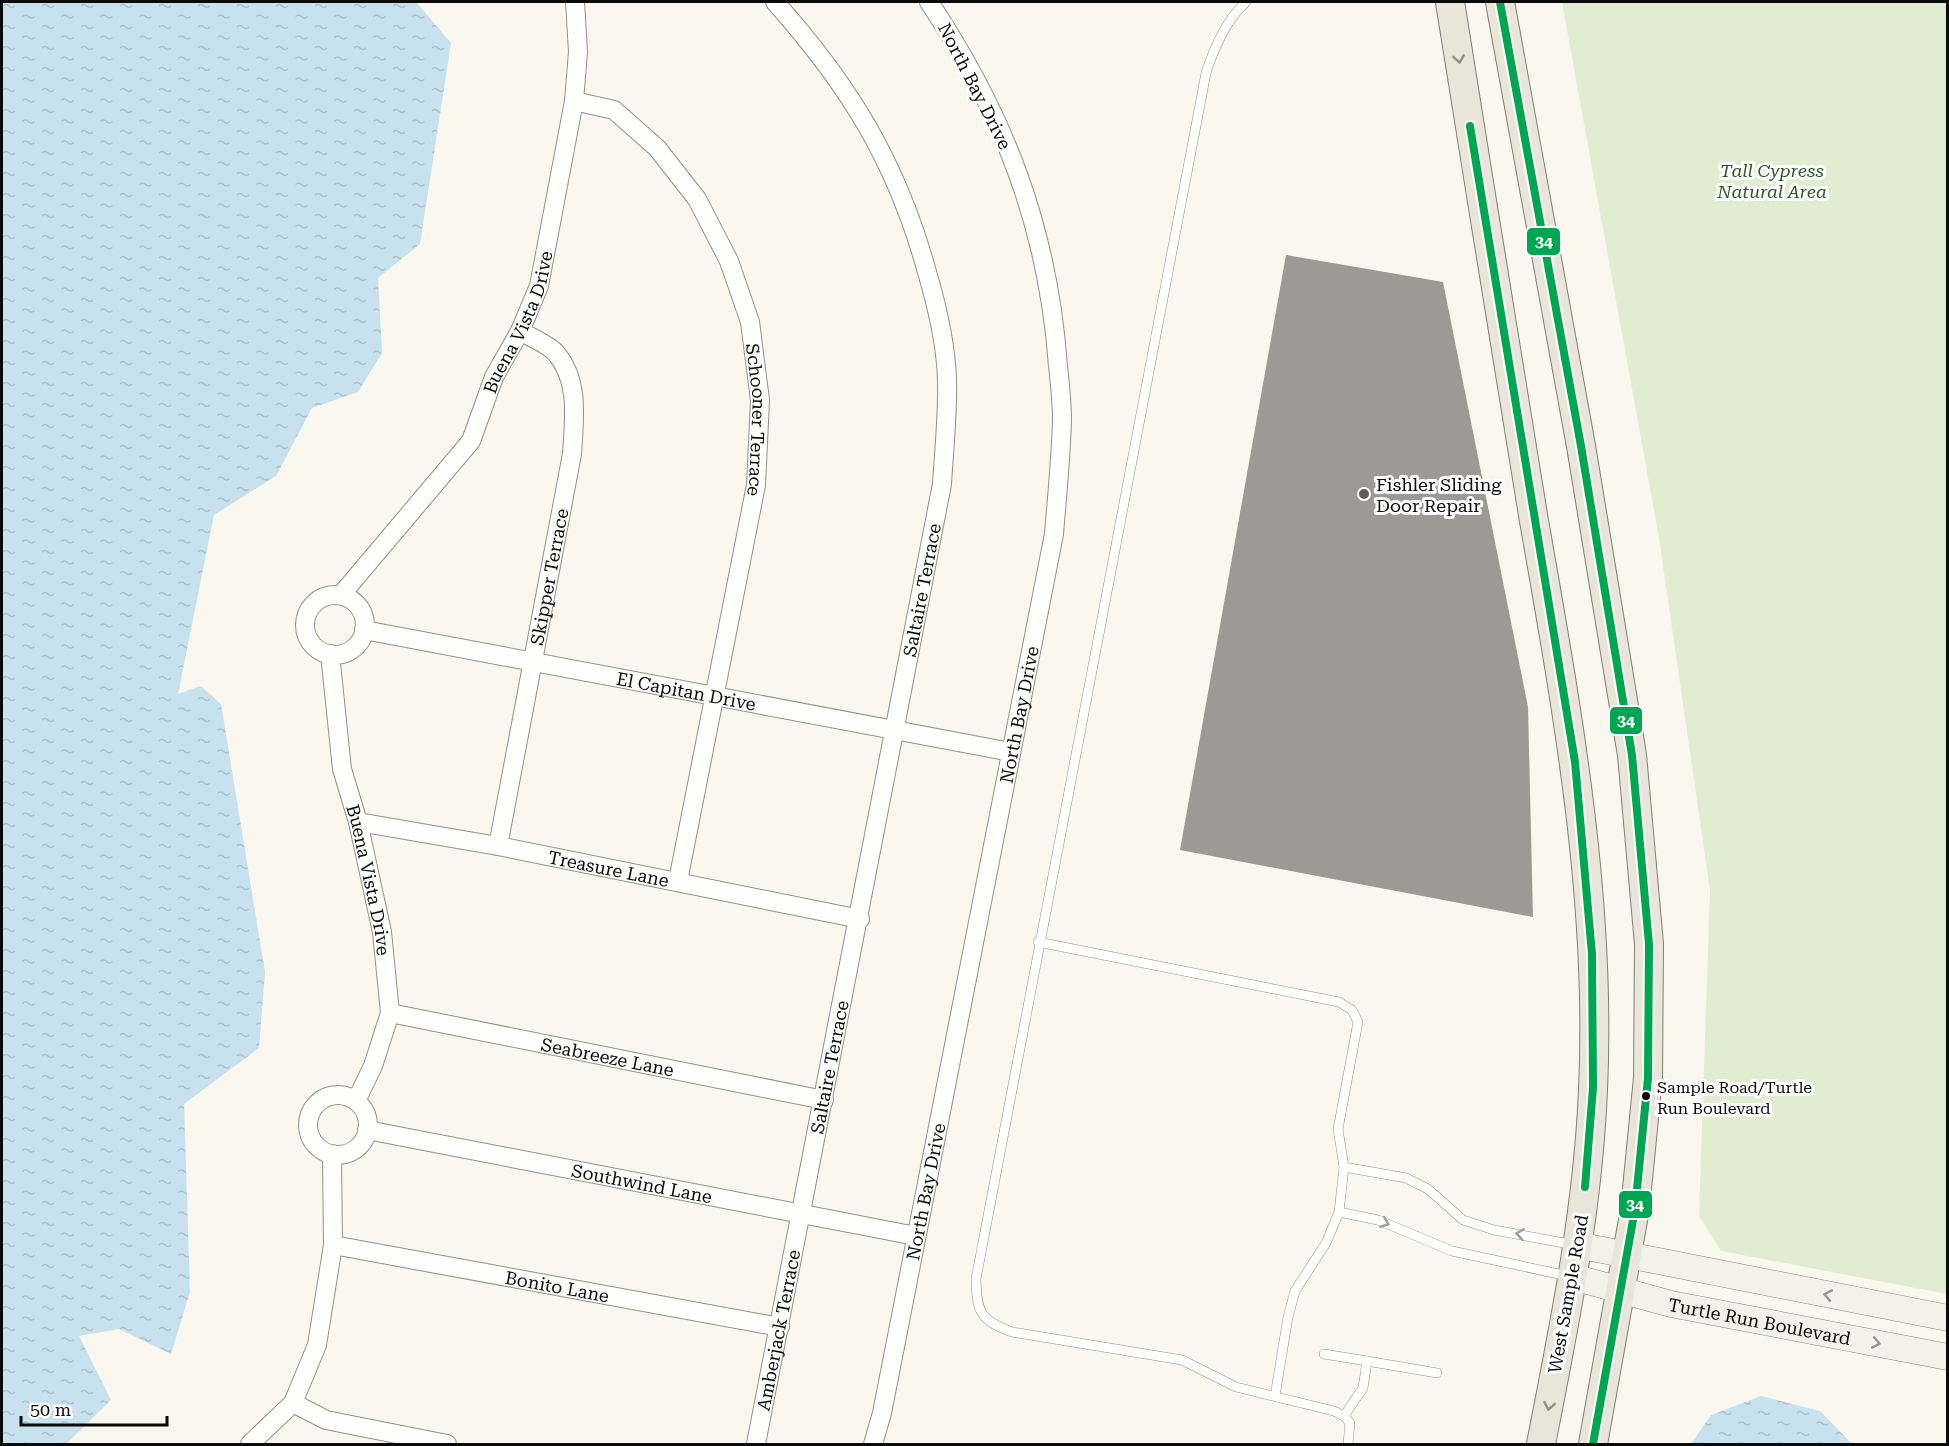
<svg xmlns="http://www.w3.org/2000/svg" width="1949" height="1446" font-family="'Roboto Serif',serif">
<defs>
<pattern id="water-ripples" width="26" height="14" patternUnits="userSpaceOnUse" patternTransform="scale(1.5)"><rect width="26" height="14" fill="#c8e1ef"/><path d="M2 4q2-2 4 0t4 0M15 11q2-2 4 0t4 0" fill="none" stroke="#aac0cc"/></pattern>
</defs>
<rect width="100%" height="100%" fill="#f9f7ee"/>
<polygon fill="#e1edd0" points="1562,2 1947,2 1947,1294 1721,1251 1699,1216 1710,890 1659,538"/>
<g fill="url(#water-ripples)">
<polygon points="2,2 416,2 451,43 420,244 378,278 382,353 358,392 312,408 276,476 214,515 178,694 201,686 221,704 265,972 259,1048 184,1104 190,1292 171,1354 119,1329 79,1336 111,1400 66,1444 2,1444"/>
<polygon points="1761,1396 1820,1411 1852,1444 1691,1444 1711,1415"/>
</g>
<polygon fill="#9c9a94" points="1286,255 1443,282 1528,707 1533,917 1180,850"/>
<g fill="none" stroke-linecap="round" stroke-linejoin="round">
<g stroke="#92918d" stroke-width="10">
<g id="lane">
<path d="M1246,2C1226,20 1214,48 1206,73L976,1279C977,1313 980,1320 1012,1332L1182,1360L1236,1387L1334,1411L1344,1416L1350,1423L1348,1444"/>
<polyline points="1038,942 1339,1002 1352,1010 1358,1022 1338,1129 1344,1167 1339,1212 1326,1243 1295,1291 1288,1317 1275,1396"/>
<polyline points="1344,1167 1406,1178 1428,1189 1463,1220 1494,1230 1575,1245"/>
<polyline points="1339,1212 1378,1220 1452,1251 1568,1276"/>
<polyline points="1324,1354 1367,1361 1363,1388 1344,1416"/>
<polyline points="1367,1361 1437,1373"/>
</g>
</g>
<g stroke="#92918d" stroke-width="20">
<g id="street">
<path id="s1" d="M574,101L614,110L657,148L697,199L729,261L750,322L760,400L756,485L678,881"/>
<path id="s2" d="M341,595L471,441L494,377L520,331L539,286L574,101L578,52L575,2"/>
<circle cx="335" cy="625" r="30"/>
<path id="s3" d="M364,630L1011,752"/>
<path id="s4" d="M330,654L342,769L358,822L382,932L390,1013L373,1066L356,1101"/>
<path id="s5" d="M358,822L498,846L860,919"/>
<path id="s6" d="M498,846L572,454C574,419 580,382 556,353C548,344 530,337 520,331"/>
<path id="s7" d="M390,1013L824,1100"/>
<circle cx="338" cy="1125" r="30"/>
<path id="s8" d="M367,1130L916,1236"/>
<path id="s9" d="M333,1245L780,1327"/>
<polyline points="293,1403 326,1420 447,1444"/>
<polyline points="250,1444 293,1403 317,1345 333,1245 332,1154"/>
<path id="s10" d="M756,1444L942,484C944,450 948,414 947,380C946,344 937,306 927,272C897,163 850,86 775,2"/>
<path id="s11" d="M873,1444L882,1413L1054,534C1057,496 1061,458 1062,420C1062,402 1060,384 1058,366C1048,228 1005,116 929,2"/>
</g>
</g>
<g stroke="#888783" stroke-width="27">
<g id="secondary">
<polyline points="1577,1245 1948,1318"/>
<path id="s12" d="M1573,1277L1671,1304L1948,1357"/>
</g>
</g>
<g stroke="#7f7e7a" stroke-width="30">
<g id="primary">
<path d="M1450,2C1478,173 1504,344 1533,515C1566,704 1602,896 1593,1090C1588,1210 1564,1327 1541,1444"/>
<polyline points="1500,2 1581,446 1632,755 1649,944 1648,1078 1635,1209 1593,1444"/>
</g>
</g>
<use href="#lane" stroke="#fefefc" stroke-width="9"/>
<use href="#street" stroke="#fefefc" stroke-width="18"/>
<use href="#secondary" stroke="#f3f2e8" stroke-width="26"/>
<use href="#primary" stroke="#e9e6d9" stroke-width="28"/>
<g stroke="#fff" stroke-width="12">
<g id="bus-1">
<polyline points="1500,2 1581,446 1632,755 1649,944 1648,1078 1635,1209 1593,1444"/>
<polyline points="1470,126 1575,762 1592,954 1593,1088 1585,1187"/>
</g>
</g>
<use href="#bus-1" stroke="#00a651" stroke-width="8"/>
</g>
<defs><path id="oneway-chevron" d="M-2-3.5L2.5 0L-2 3.5" fill="none" stroke-width="1.6" stroke-linecap="round" stroke-linejoin="round" transform="scale(1.5)"/></defs>
<g stroke="#908e86">
<use href="#oneway-chevron" transform="translate(1459 59) rotate(81)"/>
<use href="#oneway-chevron" transform="translate(1549 1406) rotate(101)"/>
</g>
<g stroke="#9c9c9b">
<use href="#oneway-chevron" transform="translate(1385 1223) rotate(22)"/>
<use href="#oneway-chevron" transform="translate(1520 1234) rotate(-171)"/>
</g>
<g stroke="#96958f">
<use href="#oneway-chevron" transform="translate(1828 1295) rotate(-169)"/>
<use href="#oneway-chevron" transform="translate(1876 1343) rotate(11)"/>
</g>
<circle fill="#5e5d5a" stroke="#fff" stroke-width="2" cx="1364" cy="494" r="6"/>
<circle fill="#0a0a0a" stroke="#fff" stroke-width="2" cx="1646" cy="1096" r="5"/>
<g text-anchor="middle" dominant-baseline="central" stroke-width="6" stroke-linejoin="round" paint-order="stroke">
<g font-size="16" fill="#0a0a0a" stroke="#fff" text-anchor="start">
<text x="1657" y="1087">Sample Road/Turtle<tspan x="1657" dy="21">Run Boulevard</tspan></text>
</g>
<g font-size="18" fill="#0a0a0a" stroke="#fff">
<text transform="translate(975 86) rotate(63)">North Bay Drive</text>
<text stroke="none"><textPath href="#s2" startOffset="330">Buena Vista Drive</textPath></text>
<text stroke="none"><textPath href="#s1" startOffset="396">Schooner Terrace</textPath></text>
<text stroke="none"><textPath href="#s6" startOffset="274">Skipper Terrace</textPath></text>
<text stroke="none"><textPath href="#s10" startOffset="870">Saltaire Terrace</textPath></text>
<text stroke="none"><textPath href="#s3" startOffset="328">El Capitan Drive</textPath></text>
<text stroke="none"><textPath href="#s11" startOffset="744">North Bay Drive</textPath></text>
<text stroke="none"><textPath href="#s5" startOffset="255">Treasure Lane</textPath></text>
<text stroke="none"><textPath href="#s4" startOffset="230">Buena Vista Drive</textPath></text>
<text stroke="none"><textPath href="#s7" startOffset="222">Seabreeze Lane</textPath></text>
<text stroke="none"><textPath href="#s10" startOffset="384">Saltaire Terrace</textPath></text>
<text stroke="none"><textPath href="#s8" startOffset="280">Southwind Lane</textPath></text>
<text stroke="none"><textPath href="#s11" startOffset="258">North Bay Drive</textPath></text>
<text stroke="none"><textPath href="#s9" startOffset="228">Bonito Lane</textPath></text>
<text transform="translate(1568 1294) rotate(-80)">West Sample Road</text>
<text stroke="none"><textPath href="#s12" startOffset="192">Turtle Run Boulevard</textPath></text>
<text stroke="none"><textPath href="#s10" startOffset="116">Amberjack Terrace</textPath></text>
</g>
<g font-size="18" font-style="italic" fill="#2c5b22" stroke="#fff">
<text x="1772" y="170">Tall Cypress<tspan x="1772" dy="21">Natural Area</tspan></text>
</g>
<g font-size="18" fill="#0a0a0a" stroke="#fff" text-anchor="start">
<text x="1376" y="484">Fishler Sliding<tspan x="1376" dy="21">Door Repair</tspan></text>
</g>
</g>
<g stroke="#fff" stroke-width="2">
<rect x="1526" y="227" width="35" height="29" rx="6" fill="#00a651"/>
<rect x="1609" y="706" width="34" height="29" rx="6" fill="#00a651"/>
<rect x="1618" y="1190" width="35" height="29" rx="6" fill="#00a651"/>
</g>
<g font-size="16" text-anchor="middle" font-weight="bold" fill="#fff">
<text x="1544" y="247">34</text>
<text x="1626" y="726">34</text>
<text x="1635" y="1210">34</text>
</g>
<rect width="1949" height="1446" fill="none" stroke="#0a0a0a" stroke-width="6"/>
<path d="M21 1416v9h146v-9" fill="none" stroke="#0a0a0a" stroke-width="3"/>
<text x="30" y="1416" font-size="18" fill="#0a0a0a" stroke="#ffffff" stroke-width="4.5" paint-order="stroke">50 m</text>
</svg>
